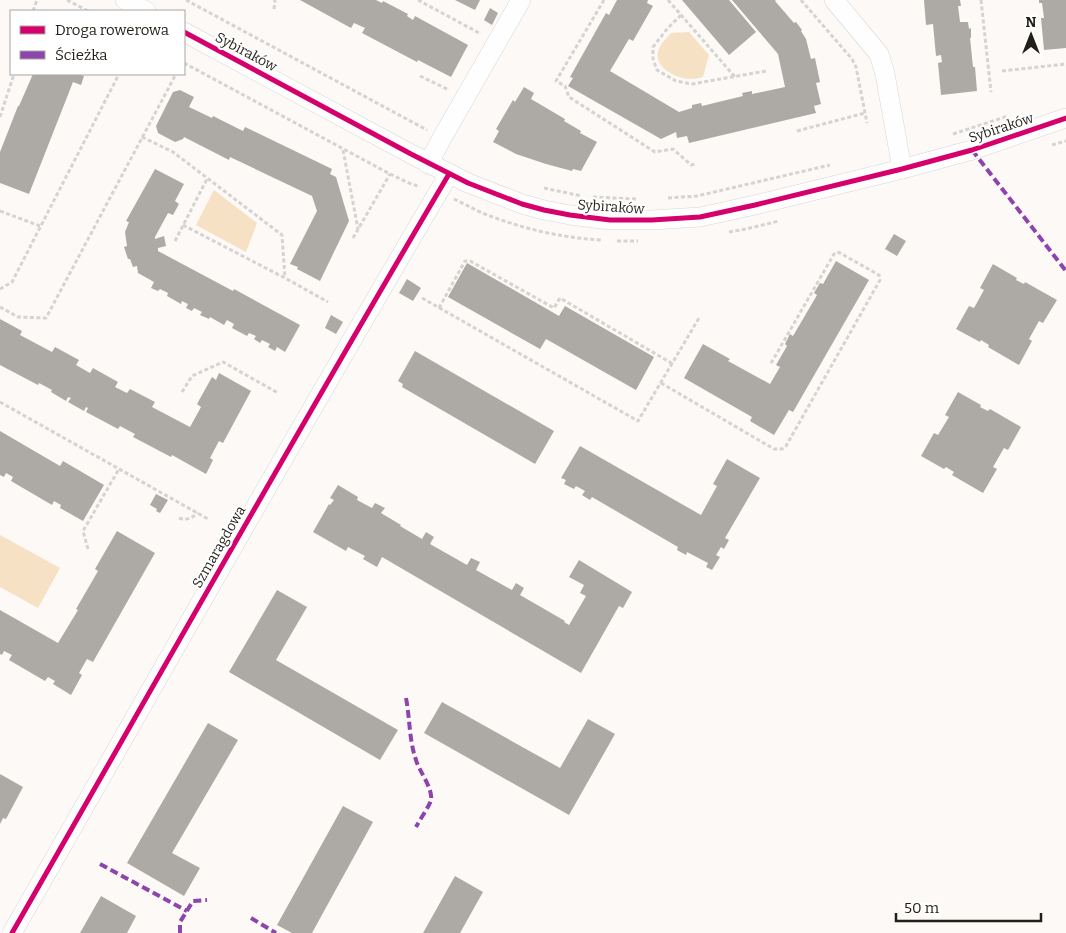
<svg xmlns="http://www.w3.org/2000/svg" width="1066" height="933" font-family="Bitter,serif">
<rect width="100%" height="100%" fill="#fcf9f6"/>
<g fill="#f6e1c4">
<path d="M689,32L709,55L703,77C699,78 695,79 691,79C676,79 651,66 659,49C661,43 667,38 671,33Z"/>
<polygon points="214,190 257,223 246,252 196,225"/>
<polygon points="0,535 60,568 38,608 0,587"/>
</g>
<g fill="#adaaa6">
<polygon points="300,0 376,0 382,3 383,1 408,14 407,16 413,20 415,16 468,45 451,77 418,60 417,62 362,33 365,28 354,23 351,28"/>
<polygon points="455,0 480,0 475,10"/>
<polygon points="617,0 648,0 647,3 653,6 633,41 629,39 610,71 679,112 692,108 692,105 701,103 702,106 743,96 742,93 752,91 752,94 785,87 778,54 732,0 776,0 775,1 794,23 796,22 802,30 801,31 806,39 811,59 815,58 820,82 816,83 821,104 814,106 816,113 689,143 687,136 677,138 676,132 661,139 568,86 573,78 570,77 606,13 609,15"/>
<polygon points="682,0 729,0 756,32 729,55"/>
<polygon points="924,0 960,0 961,6 958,6 960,22 968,22 969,29 971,28 971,38 970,38 973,67 975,67 977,91 941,95 938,63 942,62 941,55 936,56 933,24 926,25"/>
<polygon points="1039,0 1066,0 1066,48 1044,50 1041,18 1044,18 1042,3 1039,3"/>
<polygon points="490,8 498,13 492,25 484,20"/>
<polygon points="33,74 82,74 81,75 84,76 81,85 73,82 29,194 0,183 0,152 18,106 19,106"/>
<polygon points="524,87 534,93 531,99 565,119 564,121 581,131 580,133 597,142 581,171 573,169 572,171 546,164 516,154 493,142 499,131 496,129 513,100 515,102"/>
<polygon points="180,90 194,97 189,107 212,118 213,116 243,131 245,127 332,169 330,174 336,177 349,221 320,281 297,269 298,267 290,264 317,211 312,196 230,157 229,160 184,137 183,139 175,142 158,133 156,126 173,92"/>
<polygon points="155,169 184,184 175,201 179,204 173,215 168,213 155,237 155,239 164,236 166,246 158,248 158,251 233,291 234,289 300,325 285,352 277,347 275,351 268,347 270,344 262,340 260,343 254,339 256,336 249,333 247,336 232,328 234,324 227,320 224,325 210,317 209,319 200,315 202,312 194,308 192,311 186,308 188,304 182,301 181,304 167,296 168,293 160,289 158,291 151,288 154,282 138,273 137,266 133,267 130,259 128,259 124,247 127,246 125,232 129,222 126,221"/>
<polygon points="894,234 906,241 897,256 885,249"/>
<polygon points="836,261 869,280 793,412 789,410 774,435 750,421 752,417 684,378 703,344 730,359 728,361 770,384 780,367 776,365 787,346 785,344 790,334 793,336 817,295 814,293 820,283 823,284"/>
<polygon points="467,263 559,316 565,306 654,357 636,390 546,339 540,349 448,297"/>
<polygon points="993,264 1017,278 1016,280 1024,284 1025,282 1057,300 1043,323 1039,321 1029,339 1032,341 1019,365 988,347 989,345 981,340 980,342 956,329 969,306 974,308 984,290 980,288"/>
<polygon points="407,279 421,288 413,301 399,293"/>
<polygon points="331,315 343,322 336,334 325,328"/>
<polygon points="0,319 22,331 20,335 52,352 55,347 79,360 76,365 90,373 93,368 118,382 115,387 127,393 130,389 155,402 152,407 190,427 201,407 197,404 212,377 216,380 219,373 251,391 223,443 219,441 210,458 213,460 206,474 172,455 171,457 133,437 135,434 120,426 118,429 86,412 88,408 86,407 84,411 68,402 71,398 68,397 66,401 51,392 52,390 39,383 38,385 0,365"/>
<polygon points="415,351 554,431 535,464 402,387 403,384 398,381"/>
<polygon points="958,392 981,405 980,407 988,411 990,409 1021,427 1008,450 1004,448 993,467 997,469 983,493 952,475 954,472 946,467 944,469 921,456 934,433 938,435 949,417 945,415"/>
<polygon points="0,431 60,466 63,461 104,485 83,521 60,508 61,505 54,501 52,505 11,481 13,477 6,473 4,477 0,475"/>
<polygon points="580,446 701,515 717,486 713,484 727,459 760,478 725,538 729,540 724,549 721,547 716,555 720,557 712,570 706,567 708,563 687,552 686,555 677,550 678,547 592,497 590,500 582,495 585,491 576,486 574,489 564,484 566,480 561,478"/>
<polygon points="338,485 358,497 357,500 372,508 375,503 385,508 381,513 401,525 400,526 422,539 426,532 434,537 430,544 467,565 471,558 480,562 476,570 512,590 516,583 524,588 520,595 565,621 564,622 569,625 586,596 580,593 584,585 569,577 579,560 632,592 623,608 619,606 581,673 382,557 377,567 363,559 365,556 348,547 346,551 313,532 329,504 330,505 334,500 330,498"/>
<polygon points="156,494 168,500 160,513 156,511 157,509 150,505"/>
<polygon points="117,531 155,553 93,662 87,659 79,673 82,675 71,695 53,684 55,681 48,677 45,681 9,660 12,655 4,651 2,655 0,654 0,610 58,643 78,610 76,609 98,571 95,569"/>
<polygon points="277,590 307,607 276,660 398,730 380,760 229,672"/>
<polygon points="442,702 560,768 588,719 615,734 569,815 424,733"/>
<polygon points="208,723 238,740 172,853 200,868 184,896 127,863"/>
<polygon points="0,774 23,787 6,819 3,818 0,824"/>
<polygon points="343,806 373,822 312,933 292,933 277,925"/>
<polygon points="455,876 483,892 460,933 423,933"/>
<polygon points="101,896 136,916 127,933 80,933"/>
</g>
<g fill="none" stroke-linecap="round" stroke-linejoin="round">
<g stroke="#d9d6d1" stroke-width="20">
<g id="street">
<polyline points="125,0 146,11"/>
<polyline points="834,0 879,54 885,74 902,169"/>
<polyline points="184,32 411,154 468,183 522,204 544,210 570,215 610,220 652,220 700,217 755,205 902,169 972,150 1066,118"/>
<polyline points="428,164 442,138 521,0"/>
<path d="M12,933C157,680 300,426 449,174"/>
</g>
</g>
<g stroke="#d5d4d3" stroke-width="3" stroke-dasharray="4 2.5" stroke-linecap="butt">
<polyline points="67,0 88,11"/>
<polyline points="186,0 427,130"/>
<polyline points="418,0 481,34"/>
<polyline points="604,0 556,81 565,86 569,97 655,152 673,149 691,165 696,164"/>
<polyline points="668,0 735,77"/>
<polyline points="801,0 852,59 856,67 867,123"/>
<polyline points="981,0 991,92"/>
<polyline points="274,9 275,0"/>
<polyline points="33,11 37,0"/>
<polyline points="681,15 667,29 653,47 653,59 657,70 676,81 692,84 766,71"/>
<polyline points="184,63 390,174 409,183 420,187"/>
<polyline points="1002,71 1066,64"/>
<polyline points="420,76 449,90"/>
<polyline points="0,117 14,74"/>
<polyline points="797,131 865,113"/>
<polyline points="953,134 1008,116"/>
<polyline points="142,137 173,152 282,235 285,278"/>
<polyline points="1052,145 1066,141"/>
<polyline points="343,150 358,229"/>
<polyline points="544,188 582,196"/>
<polyline points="593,197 636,199"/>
<polyline points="668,198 697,196 830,165"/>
<path d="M454,199C467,205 480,213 493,217C528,230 564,238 601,240"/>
<polyline points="0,211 40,226"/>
<polyline points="183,225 285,278 328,302"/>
<polyline points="729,232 746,229 779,221"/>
<polyline points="353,238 390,174"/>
<polyline points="175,241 207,179"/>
<polyline points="617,241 638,241"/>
<polyline points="0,289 12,282 119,74"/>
<polyline points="422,298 638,421 699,318"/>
<polyline points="0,307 18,317 46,318 176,74"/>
<polyline points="439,308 465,261 470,261 554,308 560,298 673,364"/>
<polyline points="661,383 774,449 782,449 786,446 880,280 880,277 879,275 840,253 837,252 834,254 770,365"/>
<polyline points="182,392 192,376 223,362 278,393"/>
<polyline points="0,402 208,519"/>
<path d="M179,518C186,521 192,518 198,513"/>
<polyline points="88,549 83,531 119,469"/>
</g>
<use href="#street" stroke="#fffefe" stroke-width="19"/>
<g stroke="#8e44ad" stroke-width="4" stroke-dasharray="8 4" stroke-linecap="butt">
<polyline points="972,150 1066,271"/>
<path d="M406,698C410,719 409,740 416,760C419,771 433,788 431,800C430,805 419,821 416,827"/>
<polyline points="100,864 187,911"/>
<polyline points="251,918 276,933"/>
<polyline points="180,933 180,922 193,901 207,900"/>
</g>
<g stroke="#fff" stroke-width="8">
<g id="cycleway">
<polyline points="184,32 411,154 468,183 522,204 544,210 570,215 610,220 652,220 700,217 755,205 902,169 972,150 1066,118"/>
<path d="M12,933C157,680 300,426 449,174"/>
</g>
</g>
<use href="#cycleway" stroke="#d6006c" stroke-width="5"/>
</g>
<g text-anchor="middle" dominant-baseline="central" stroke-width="4.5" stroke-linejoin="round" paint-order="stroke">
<g font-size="14" fill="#231f18" stroke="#fff">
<text transform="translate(246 52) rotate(28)">Sybiraków</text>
<text transform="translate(1001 128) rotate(-18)">Sybiraków</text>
<text transform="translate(611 207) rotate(4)">Sybiraków</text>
<text transform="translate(219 547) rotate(-60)">Szmaragdowa</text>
</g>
</g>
<rect x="10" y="10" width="175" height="65" fill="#ffffff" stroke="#a7a5a3"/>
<rect x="20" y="26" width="25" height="8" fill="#d6006c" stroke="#a7a5a3"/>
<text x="55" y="35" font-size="15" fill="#231f18">Droga rowerowa</text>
<rect x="20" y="51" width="25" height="8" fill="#8e44ad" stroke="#a7a5a3"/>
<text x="55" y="60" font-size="15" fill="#231f18">Ścieżka</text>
<g transform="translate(1031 35)" stroke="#ffffff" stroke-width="4" paint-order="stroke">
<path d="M0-4L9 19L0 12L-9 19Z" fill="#231f18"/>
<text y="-8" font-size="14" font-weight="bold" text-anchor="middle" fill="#231f18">N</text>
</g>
<path d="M896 913v8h145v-8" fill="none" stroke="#231f18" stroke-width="2.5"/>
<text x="904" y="913" font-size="15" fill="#231f18" stroke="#ffffff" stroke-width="4" paint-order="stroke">50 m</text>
</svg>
